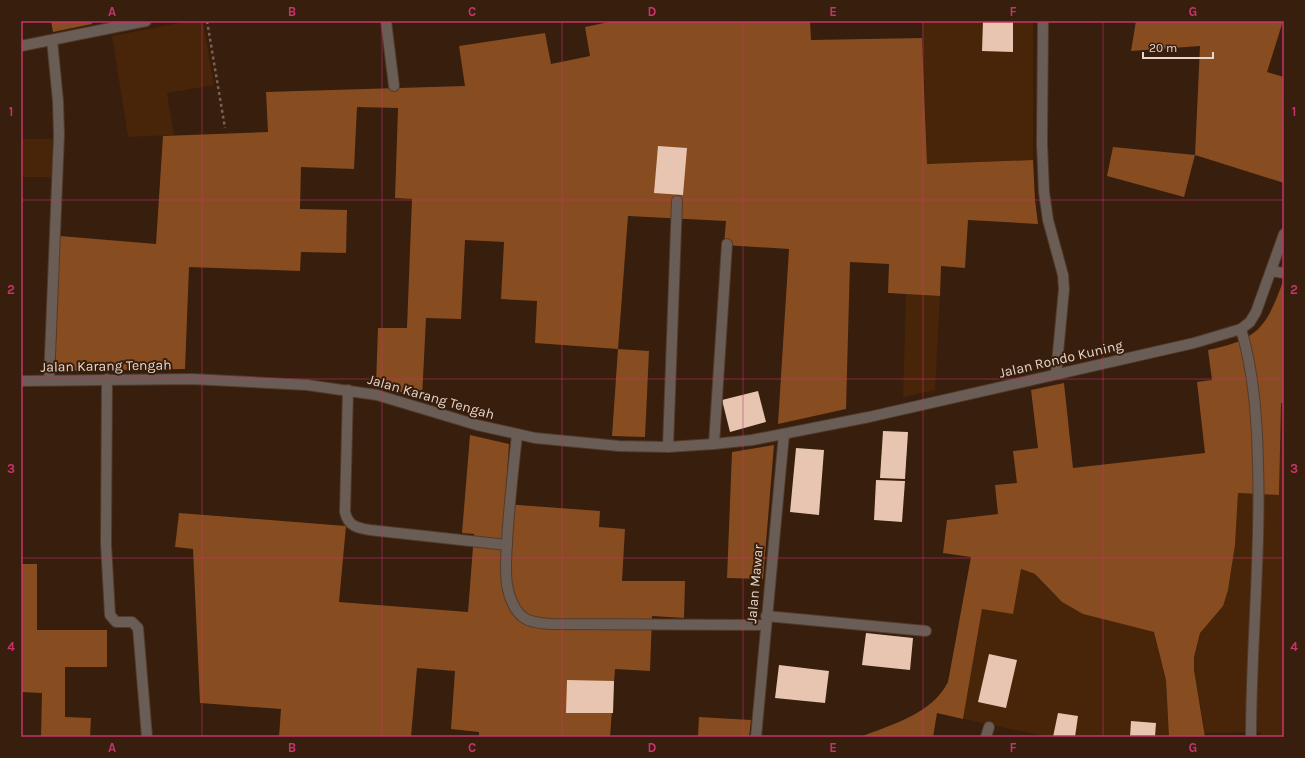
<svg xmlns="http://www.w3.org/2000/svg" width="1305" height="758" font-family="Karla,sans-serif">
<rect width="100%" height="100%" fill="#371e0d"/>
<g fill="#482409">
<polygon points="190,21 203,21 214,85 167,93 174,135 128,137 112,36"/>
<polygon points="922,21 1033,21 1033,160 927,164"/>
<polygon points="21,139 52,139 53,177 21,177"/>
<polygon points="906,294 940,296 935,390 903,397"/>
<polygon points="1281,403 1284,403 1284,737 1261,737 1261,732 1205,733 1194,670 1194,657 1200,633 1228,590 1235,545 1238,493 1279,495"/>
<polygon points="1021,569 1035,574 1062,602 1083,614 1154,632 1166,680 1169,737 1039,737 1040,735 963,719 982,608"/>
</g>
<g fill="#884c21">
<polygon points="51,21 92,21 92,24 53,32"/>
<polygon points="614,21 810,21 811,40 922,38 927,164 1033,160 1035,200 1038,224 968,220 965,268 941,266 940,296 888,293 889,264 850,262 846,409 778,424 789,249 724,245 726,221 628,216 618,349 649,351 645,437 612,436 618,349 535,343 537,301 501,299 504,242 465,240 461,319 426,318 422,398 376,385 378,328 407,328 412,199 395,198 398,108 357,107 354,169 301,167 300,209 347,210 346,253 301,252 300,271 189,267 185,369 55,371 60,236 156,244 163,136 268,132 266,92 465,86 459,46 545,33 551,64 590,56 585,27"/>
<polygon points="1136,21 1283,21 1267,72 1284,77 1284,183 1195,155 1184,197 1107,176 1113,147 1195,155 1200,46 1131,51"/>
<path d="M1284,279V403H1281L1279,495L1238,493L1235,545L1228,590L1223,606L1200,633L1194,657V670L1205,737H1169L1166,680L1154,632L1083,614L1062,602L1035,574L1021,569L1013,614L982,609L963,719L937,713L933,737H860C891,725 932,714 948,682L971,557L943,553L947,520L998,514L995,485L1017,483L1013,451L1038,448L1031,390L1064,383L1073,468L1205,453L1197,382L1212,380L1208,350C1260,339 1266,327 1284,279Z"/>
<polygon points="470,435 509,444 505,504 600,511 599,527 625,529 622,581 685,581 684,618 652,616 650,671 615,669 610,737 479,737 479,732 451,729 455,671 417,668 411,737 279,737 281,709 200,703 193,549 175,547 179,513 346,526 339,602 468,612 474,534 462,533"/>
<polygon points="774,445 763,579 727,578 732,452"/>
<polygon points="21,564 37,564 37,630 107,630 107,667 65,667 65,717 91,718 90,737 41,737 42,693 21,692"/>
<polygon points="699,717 751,720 749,737 698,737"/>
</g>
<g fill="#e7c5b0">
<polygon points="983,21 1013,21 1013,52 982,51"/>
<polygon points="658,146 687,148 683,195 654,193"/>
<polygon points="758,391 766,422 730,432 722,400"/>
<polygon points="883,431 908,432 905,479 880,478"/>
<polygon points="796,448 824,450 819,515 790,512"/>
<polygon points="876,480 905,481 902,522 874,520"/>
<polygon points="866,633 913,638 910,670 862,665"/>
<polygon points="989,654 1017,660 1006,708 978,702"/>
<polygon points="779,665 829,671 825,703 775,698"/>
<polygon points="567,680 614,681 613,713 566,713"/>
<polygon points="1058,713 1078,716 1075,737 1053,737"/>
<polygon points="1131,721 1156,723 1155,737 1130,737"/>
</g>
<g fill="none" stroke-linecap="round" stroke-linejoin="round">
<g stroke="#533b2b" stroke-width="12">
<g id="service">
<polyline points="386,21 394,86"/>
<polyline points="1271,271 1284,273"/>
<polyline points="107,379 106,544 110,615 116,622 132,622 138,628 147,737"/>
<polyline points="49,380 59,135 58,101 52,40"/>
<path d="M348,390L345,512C348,526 357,528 370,530L507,545"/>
<path d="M517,435C513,471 509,506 507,542C506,557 505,571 507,585C509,597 515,613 526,619C533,623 542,623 550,624L765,625"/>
<polyline points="714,444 727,244"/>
<polyline points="668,447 677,201"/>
<polyline points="986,737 989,727"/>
</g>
</g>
<g stroke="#533b2b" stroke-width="12">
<g id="minor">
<polyline points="1043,21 1042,144 1044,192 1048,220 1063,275 1064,289 1056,374"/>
<polyline points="21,46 146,21"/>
<path d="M1241,329C1254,373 1257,419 1258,464C1261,555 1251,646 1251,737"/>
<polyline points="21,381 191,379 307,385 377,395 477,425 535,438 619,446 668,447 714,444 752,440 869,417 1194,343 1241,329 1250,322 1256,312 1284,234"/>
<polyline points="766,616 926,631"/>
<polyline points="756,737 784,434"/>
</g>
</g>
<polyline stroke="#796354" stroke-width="2.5" stroke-dasharray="3 3" stroke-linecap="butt" points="207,21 225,128"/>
<use href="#service" stroke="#6a5d55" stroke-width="10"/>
<use href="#minor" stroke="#6a5d55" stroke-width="10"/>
</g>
<path fill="none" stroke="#c7346c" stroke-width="1" stroke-opacity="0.55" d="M202,21V737M382,21V737M562,21V737M743,21V737M923,21V737M1103,21V737M21,200H1284M21,379H1284M21,558H1284"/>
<g text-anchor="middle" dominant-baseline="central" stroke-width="4" stroke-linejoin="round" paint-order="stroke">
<g font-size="14" fill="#e6d5ca" stroke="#371e0d">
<text transform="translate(1061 359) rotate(-13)">Jalan Rondo Kuning</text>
<text transform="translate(106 366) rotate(-1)">Jalan Karang Tengah</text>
<text transform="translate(431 397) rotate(16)">Jalan Karang Tengah</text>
<text transform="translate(755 584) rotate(-85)">Jalan Mawar</text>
</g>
</g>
<rect width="1305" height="758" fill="none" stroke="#371e0d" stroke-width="44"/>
<path d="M1143 52v6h70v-6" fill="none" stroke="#e6d5ca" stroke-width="2"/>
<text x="1149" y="52" font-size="12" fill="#e6d5ca" stroke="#371e0d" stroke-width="3" paint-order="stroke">20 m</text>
<rect x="22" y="22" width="1261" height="714" fill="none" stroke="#c7346c" stroke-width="1.5"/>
<g font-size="13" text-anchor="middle" font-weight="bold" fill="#c7346c">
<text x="112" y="16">A</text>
<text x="292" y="16">B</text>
<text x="472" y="16">C</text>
<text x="652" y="16">D</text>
<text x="833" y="16">E</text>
<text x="1013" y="16">F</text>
<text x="1193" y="16">G</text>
<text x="11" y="116">1</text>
<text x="1294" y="116">1</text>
<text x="11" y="294">2</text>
<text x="1294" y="294">2</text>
<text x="11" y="473">3</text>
<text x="1294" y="473">3</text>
<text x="11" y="651">4</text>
<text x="1294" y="651">4</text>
<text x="112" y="752">A</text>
<text x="292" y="752">B</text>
<text x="472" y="752">C</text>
<text x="652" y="752">D</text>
<text x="833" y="752">E</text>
<text x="1013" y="752">F</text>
<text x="1193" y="752">G</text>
</g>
</svg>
